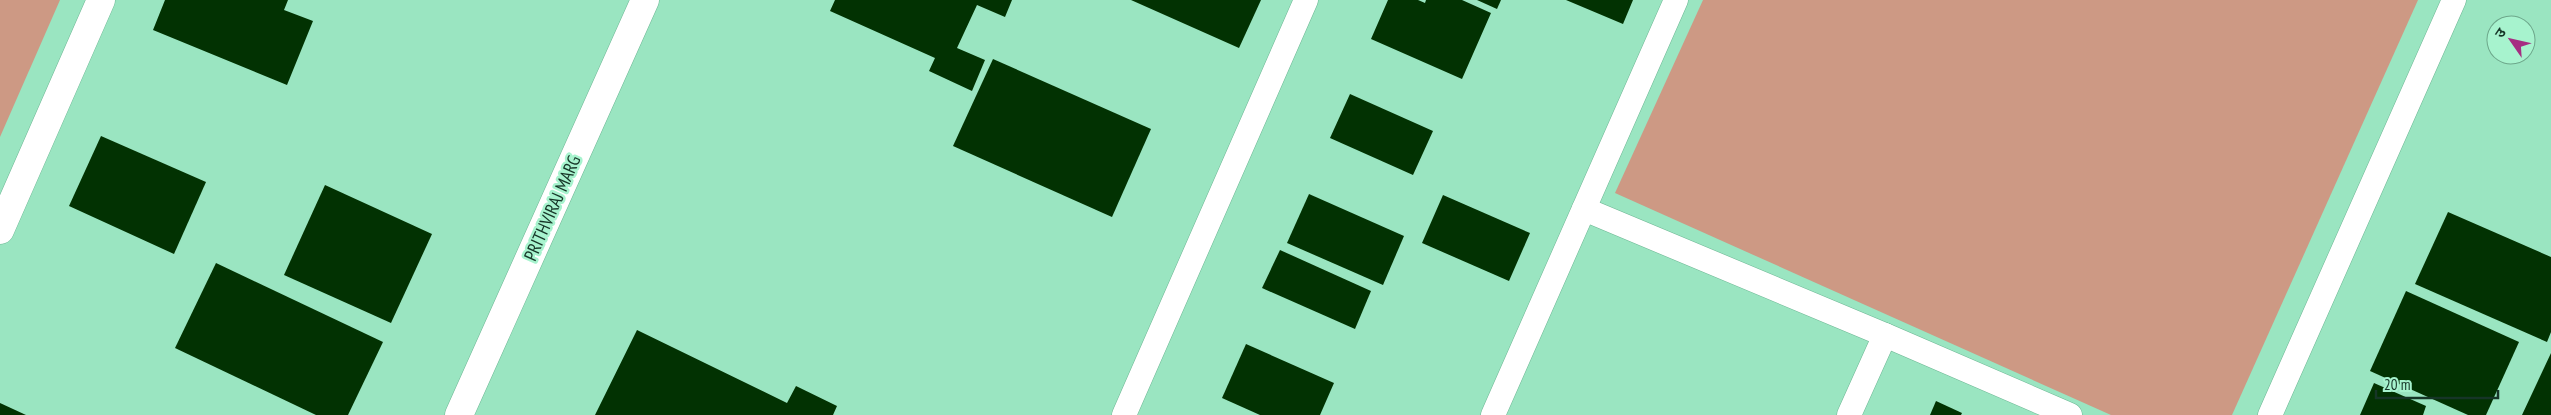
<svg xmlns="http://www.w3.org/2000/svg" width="2551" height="415" font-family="'PT Sans Narrow','Noto Sans Devanagari',sans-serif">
<rect width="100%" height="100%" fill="#9ae5c1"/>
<g fill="#cd9984">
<polygon points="0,0 60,0 0,137"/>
<polygon points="1703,0 2418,0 2232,415 2111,415 1615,193"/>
</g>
<g fill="#023202">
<polygon points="165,0 288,0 284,10 313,21 287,85 153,30"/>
<polygon points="835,0 1012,0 1005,17 977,5 957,48 985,60 972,91 929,71 935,58 830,11"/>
<polygon points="1131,0 1261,0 1239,48"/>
<polygon points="1388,0 1418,0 1425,3 1426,0 1462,0 1491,13 1462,79 1371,39"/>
<polygon points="1477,0 1501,0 1497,9"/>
<polygon points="1566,0 1633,0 1623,24"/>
<polygon points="993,59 1151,129 1112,217 953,146"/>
<polygon points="1350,94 1433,131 1413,175 1330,138"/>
<polygon points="101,136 206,182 174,254 69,206"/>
<polygon points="325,185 432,234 391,323 284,275"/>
<polygon points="1309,194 1404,236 1383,285 1287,243"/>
<polygon points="1443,195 1530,233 1509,281 1422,243"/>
<polygon points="2448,212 2551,257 2551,332 2547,342 2415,284"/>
<polygon points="1280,250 1371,291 1355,329 1262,288"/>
<polygon points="216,263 383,342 348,415 316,415 175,348"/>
<polygon points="2406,291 2519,342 2486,415 2468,415 2370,371"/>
<polygon points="637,330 787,403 796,386 837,406 833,415 595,415"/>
<polygon points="1246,344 1334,383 1320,415 1260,415 1222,398"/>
<polygon points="2551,353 2551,415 2522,415"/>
<polygon points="2374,383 2426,406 2423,415 2360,415"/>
<polygon points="1936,401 1962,413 1961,415 1930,415"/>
<polygon points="0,403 26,415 0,415"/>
</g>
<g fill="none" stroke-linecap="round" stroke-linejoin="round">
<g stroke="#6cb693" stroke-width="25">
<g id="service">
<polyline points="1584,209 1885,335"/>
<polyline points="1124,415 1306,0"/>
<polyline points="1493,415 1676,0"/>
<polyline points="1849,415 1885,335 2070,415"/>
<polyline points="2270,415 2454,0"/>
</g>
</g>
<g stroke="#6cb693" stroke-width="29">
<polyline id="minor" points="0,230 101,0"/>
</g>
<g stroke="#6cb693" stroke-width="29">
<polyline id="tertiary" points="459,415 645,0"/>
</g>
<use href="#service" stroke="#fff" stroke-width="24"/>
<use href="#minor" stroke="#fff" stroke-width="28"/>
<use href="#tertiary" stroke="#fff" stroke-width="28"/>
</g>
<g text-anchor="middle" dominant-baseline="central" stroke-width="5" stroke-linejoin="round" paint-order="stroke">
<g font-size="18" fill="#163527" stroke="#a7f3ce">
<text transform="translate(552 208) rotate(-66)">PRITHVIRAJ MARG</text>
</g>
</g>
<g transform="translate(2511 40) rotate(304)"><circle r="24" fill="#a7f3ce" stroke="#6da78b"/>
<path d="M0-4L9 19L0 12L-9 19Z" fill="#a62d82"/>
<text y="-8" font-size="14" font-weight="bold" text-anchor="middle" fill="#163527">उ</text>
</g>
<path d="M2376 390v8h122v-8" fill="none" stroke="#163527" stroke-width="2.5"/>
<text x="2384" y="390" font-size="15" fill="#163527" stroke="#a7f3ce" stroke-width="4" paint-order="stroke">20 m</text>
</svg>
